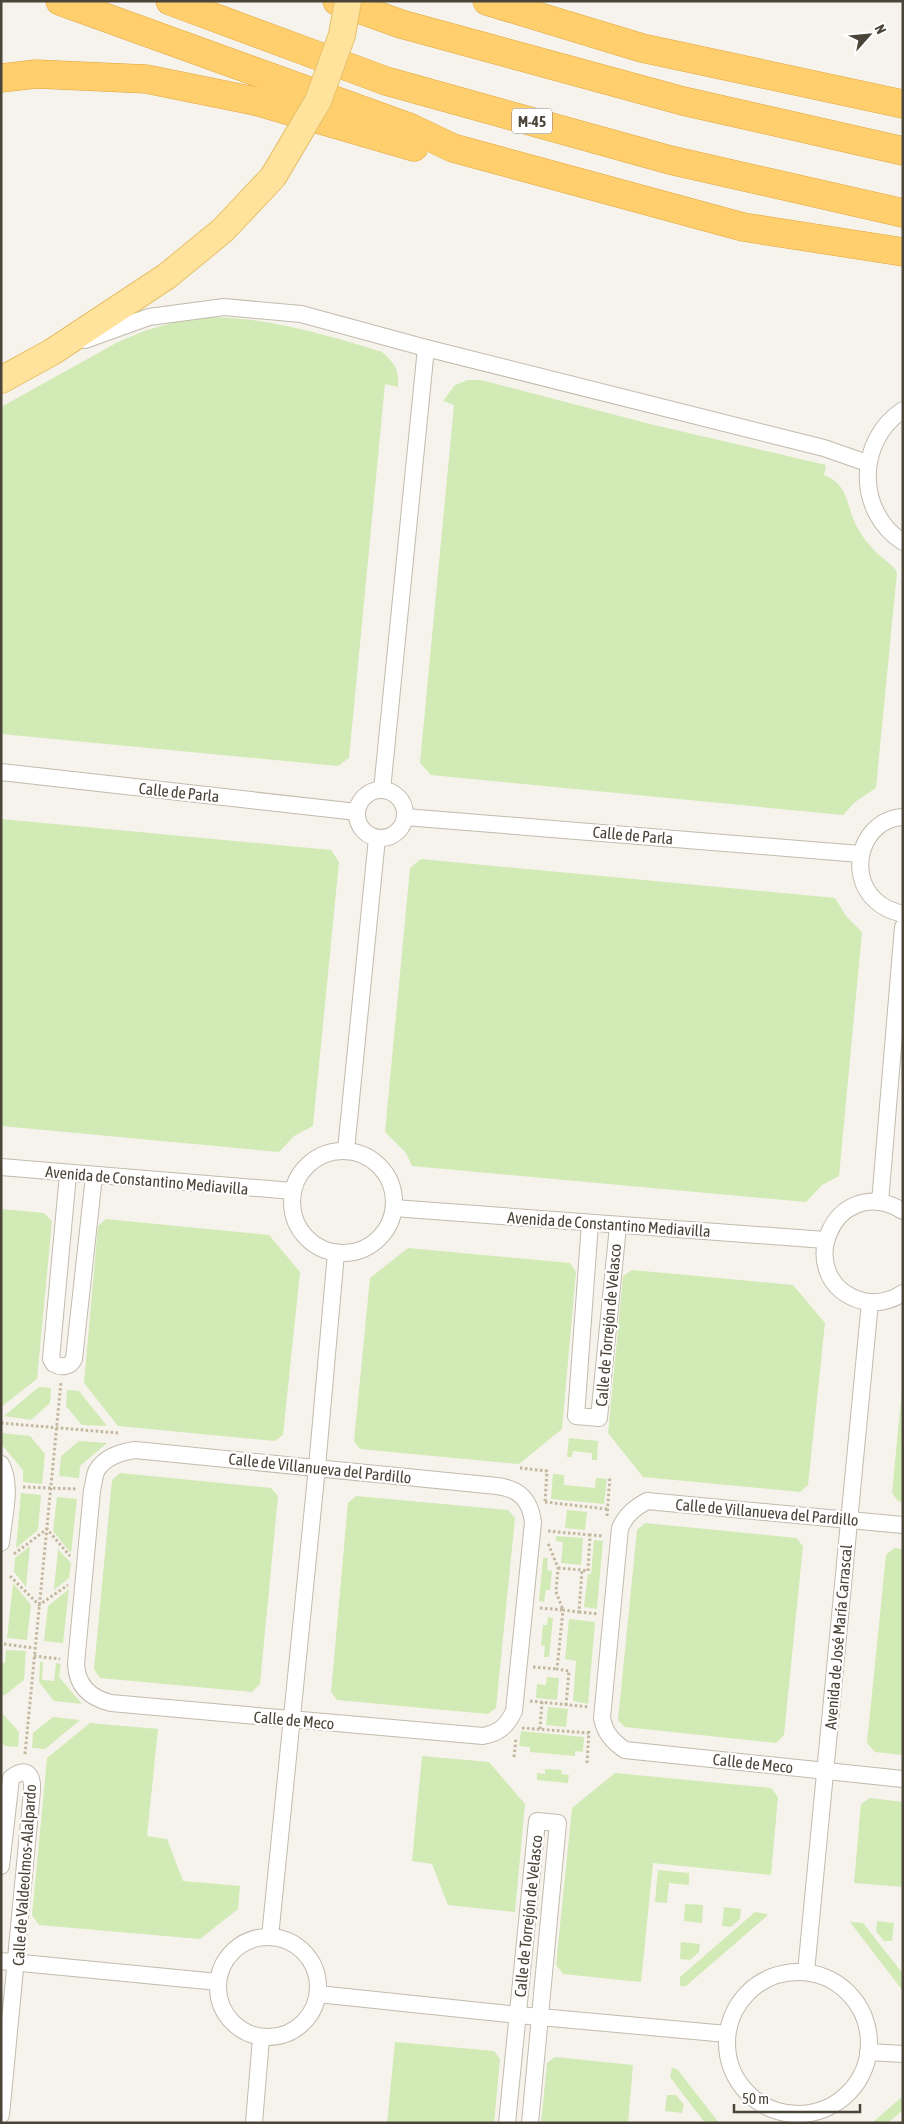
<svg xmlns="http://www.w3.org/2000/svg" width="904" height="2124" font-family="'Asap Condensed',sans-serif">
<rect width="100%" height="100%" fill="#f6f3ec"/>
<g fill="#d2eab5">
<path d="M211,317C271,318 326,335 382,352C395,364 399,369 398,387L385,384L349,758L338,766L1,734V407L118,342L144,331L175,322Z"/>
<path d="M468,380H481L654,425L826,465L824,475C852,486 845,510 860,532C864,539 871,547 877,553C884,560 892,564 897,572L876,788L855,802L843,815L431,775L420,763L454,405L443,401L455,385Z"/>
<polygon points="1,819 331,850 339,862 313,1126 294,1136 279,1152 1,1126"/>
<polygon points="421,859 835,898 846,916 862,932 839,1176 822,1185 806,1202 412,1166 406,1153 385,1132 410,868"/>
<polygon points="1,1209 44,1213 52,1221 37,1379 1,1407"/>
<polygon points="106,1219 269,1235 300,1272 283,1435 275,1441 118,1426 84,1383 98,1226"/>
<polygon points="408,1248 570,1263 576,1272 562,1429 519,1464 360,1449 354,1441 370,1278"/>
<polygon points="632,1270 793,1285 825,1323 808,1485 800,1492 643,1477 608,1433 623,1276"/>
<polygon points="903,1379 903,1502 898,1501 892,1493"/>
<polygon points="39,1387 51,1388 50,1403 31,1420 4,1416"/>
<polygon points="67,1390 79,1391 107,1426 82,1425 66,1406"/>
<polygon points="2,1433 30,1436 45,1454 42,1484 23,1482 23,1470 1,1444"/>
<polygon points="569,1438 598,1441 597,1460 592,1460 592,1453 573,1451 572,1457 567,1457"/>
<polygon points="79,1441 107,1443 80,1466 79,1478 59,1476 61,1456"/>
<polygon points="120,1473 271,1488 278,1496 260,1684 252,1692 100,1678 94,1669 112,1480"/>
<polygon points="553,1474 564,1475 564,1485 595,1488 596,1478 607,1479 604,1504 551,1499"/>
<polygon points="21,1493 41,1495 38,1530 16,1548"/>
<polygon points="356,1496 508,1510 515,1518 496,1708 488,1714 337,1700 331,1692 348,1503"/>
<polygon points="57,1497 77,1499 71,1553 53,1531"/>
<polygon points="567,1510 587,1512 585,1530 565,1528"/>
<polygon points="645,1523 796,1538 803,1546 784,1735 776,1743 625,1727 618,1720 637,1530"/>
<polygon points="556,1536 583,1538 581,1565 561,1563 563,1542 556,1541"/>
<polygon points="594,1540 603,1541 597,1609 584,1607 588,1574 591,1574"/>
<polygon points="30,1546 26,1587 14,1572 15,1558"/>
<polygon points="894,1548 903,1549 903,1755 875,1752 867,1743 886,1555"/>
<polygon points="58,1549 71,1563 69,1578 54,1590"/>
<polygon points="543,1558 548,1558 547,1570 552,1571 550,1590 546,1590 544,1602 539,1601"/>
<polygon points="13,1583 31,1605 27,1640 7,1638"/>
<polygon points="69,1589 63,1643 44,1641 48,1606"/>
<polygon points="548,1617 553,1618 549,1657 544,1657 545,1646 541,1645 543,1625 547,1625"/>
<polygon points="569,1619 595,1622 588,1704 573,1701 576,1661 565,1659"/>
<polygon points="6,1650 26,1651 24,1680 5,1695 1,1695 1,1665 5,1662"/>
<polygon points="40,1662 43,1662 42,1680 54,1681 56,1663 61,1664 59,1677 82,1704 54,1701 39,1682"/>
<polygon points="547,1677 559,1678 557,1700 536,1698 537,1684 546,1685"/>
<polygon points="548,1707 568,1709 566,1727 546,1725"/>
<polygon points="1,1712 19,1732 18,1747 5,1746 1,1741"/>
<polygon points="53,1717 80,1720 45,1749 32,1748 33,1733"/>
<polygon points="90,1723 158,1729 147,1836 167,1839 183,1881 240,1886 238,1909 200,1939 39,1925 32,1915 47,1758"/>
<polygon points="521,1731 584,1737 583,1752 575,1751 575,1756 530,1752 530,1747 519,1746"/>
<polygon points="422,1756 489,1762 525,1804 515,1912 448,1905 432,1864 412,1861"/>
<polygon points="545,1769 562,1770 561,1774 569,1775 568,1783 537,1780 537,1773 545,1774"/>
<polygon points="615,1773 771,1788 778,1797 771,1875 653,1863 641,1982 563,1974 556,1965 572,1808"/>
<polygon points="870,1798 903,1802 903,1887 854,1883 861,1804"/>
<polygon points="658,1870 689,1873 689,1885 669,1883 667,1903 655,1902"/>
<polygon points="685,1904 703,1905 702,1923 684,1921"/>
<polygon points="724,1907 741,1909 740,1919 731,1927 722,1926"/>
<polygon points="755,1912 767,1914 767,1916 686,1986 680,1986 680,1977"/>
<polygon points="877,1921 894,1923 892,1941 884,1941 876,1931"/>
<polygon points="850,1922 863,1923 903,1974 903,1991"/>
<polygon points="681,1942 700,1944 699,1952 690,1960 680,1959"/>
<polygon points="395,2042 494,2051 500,2059 494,2123 387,2123"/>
<polygon points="555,2057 633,2065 628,2123 541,2123 547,2063"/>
<polygon points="672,2068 677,2069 719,2123 705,2123 670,2077"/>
<polygon points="667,2095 676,2095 684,2105 682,2113 665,2111"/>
<polygon points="903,2096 903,2110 888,2123 872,2123"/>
</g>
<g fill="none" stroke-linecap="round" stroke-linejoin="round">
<g stroke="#c2bbae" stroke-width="18">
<g id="street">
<polyline points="85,340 149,317 224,307 301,314 426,348 824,448 867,463"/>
<path d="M903,410C856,441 856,512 903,542"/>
<polyline points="1,772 357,812"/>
<circle cx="381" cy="814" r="24"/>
<polyline points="382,790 426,348"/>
<polyline points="405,817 860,854"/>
<path d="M903,817C862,819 846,873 875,900C883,908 892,911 903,914"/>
<polyline points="346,1150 377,838"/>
<circle cx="343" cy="1202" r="51"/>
<polyline points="1,1167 293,1191"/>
<path d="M68,1174L51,1359L54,1364C62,1368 70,1367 74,1359L94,1176"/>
<polyline points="880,1202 903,927"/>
<polyline points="394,1208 825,1240"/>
<path d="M903,1211C833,1169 789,1281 863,1301C877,1304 891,1301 903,1293"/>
<polyline points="590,1223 576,1416 599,1418 618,1226"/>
<path d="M135,1450L497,1486C520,1489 530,1500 533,1522L514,1711C507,1726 499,1733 483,1736L111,1703C90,1698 77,1686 76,1664L92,1490C94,1484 94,1475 97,1470C105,1457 121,1452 135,1450Z"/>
<path d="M1,1464C13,1486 3,1519 1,1543"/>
<path d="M903,1525L647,1501C634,1508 626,1515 620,1528L602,1718C605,1733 612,1741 625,1750L903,1779"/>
<path d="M1,1866L11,1778C27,1766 33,1775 32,1791L1,2115"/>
<circle cx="268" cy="1987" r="50"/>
<polyline points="270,1937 317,1467 336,1253"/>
<polyline points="1,1961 218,1982"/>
<polyline points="806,1972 870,1302"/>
<circle cx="798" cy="2043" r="71"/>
<polyline points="318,1994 518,2015 727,2034"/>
<polyline points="868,2052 903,2054"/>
<polyline points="254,2123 261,2038"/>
<polyline points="507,2123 537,1821 558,1823 530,2123"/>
</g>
</g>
<g stroke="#e6c16a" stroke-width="28">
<polyline id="primary" points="1,380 52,352 167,276 223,230 273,177"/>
</g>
<g stroke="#e0a43c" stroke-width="29">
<g id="highway">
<polyline points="60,1 411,128 453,148 743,227 903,252"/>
<polyline points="170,1 386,81 670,160 903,213"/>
<polyline points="337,1 401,24 683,101 903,151"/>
<polyline points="487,1 642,48 903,104"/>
<polyline points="1,78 36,74 146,79 255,101 414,147"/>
</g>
</g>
<g stroke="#c4b79f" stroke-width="3" stroke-dasharray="2.5 2.5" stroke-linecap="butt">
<polyline points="1,1423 118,1433"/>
<polyline points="520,1468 547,1471 545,1502"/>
<polyline points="23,1487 77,1489"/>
<polyline points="545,1502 607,1509"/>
<polyline points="607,1516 610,1476"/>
<polyline points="548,1531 590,1535"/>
<polyline points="14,1554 47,1529 70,1556"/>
<polyline points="558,1568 582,1570"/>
<polyline points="10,1576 39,1605 68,1585"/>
<polyline points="540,1608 563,1610 556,1592 558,1568 548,1543"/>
<polyline points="579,1612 598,1614"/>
<polyline points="4,1644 34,1648"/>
<polyline points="34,1656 60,1659"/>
<polyline points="533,1667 557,1669"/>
<polyline points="530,1701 589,1707"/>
<polyline points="566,1705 569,1671 557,1669 563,1610 579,1612 582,1570 588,1571 590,1535 604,1536"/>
<polyline points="522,1728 589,1733"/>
<polyline points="540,1729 542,1702"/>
<polyline points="25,1754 61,1382"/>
<polyline points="514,1757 516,1738"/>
<polyline points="587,1763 589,1731"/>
</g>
<use href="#street" stroke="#fff" stroke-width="16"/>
<use href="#primary" stroke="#ffe39c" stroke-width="26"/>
<use href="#highway" stroke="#ffcf6e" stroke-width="28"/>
<g stroke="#e6c16a" stroke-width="28" stroke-linecap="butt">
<polyline id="primary-bridge" points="273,177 318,101 342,35 348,1"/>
</g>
<use href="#primary-bridge" stroke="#ffe39c" stroke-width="26"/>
</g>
<g text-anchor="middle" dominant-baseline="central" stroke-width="4.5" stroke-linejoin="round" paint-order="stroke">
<rect fill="#fff" stroke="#817c74" stroke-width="1" x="512" y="108.5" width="40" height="25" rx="4"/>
<g font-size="15" font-weight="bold" fill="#4b4439">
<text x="532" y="121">M-45</text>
</g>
<g font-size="16" fill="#4b4439" stroke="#fff">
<text transform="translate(179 792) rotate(6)">Calle de Parla</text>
<text transform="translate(633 835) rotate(5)">Calle de Parla</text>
<text transform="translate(147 1180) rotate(5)">Avenida de Constantino Mediavilla</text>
<text transform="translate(609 1224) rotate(4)">Avenida de Constantino Mediavilla</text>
<text transform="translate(608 1325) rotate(-85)">Calle de Torrejón de Velasco</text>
<text transform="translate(320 1468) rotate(6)">Calle de Villanueva del Pardillo</text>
<text transform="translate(767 1512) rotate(5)">Calle de Villanueva del Pardillo</text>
<text transform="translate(838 1637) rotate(-85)">Avenida de José María Carrascal</text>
<text transform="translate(294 1720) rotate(5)">Calle de Meco</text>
<text transform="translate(753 1763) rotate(6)">Calle de Meco</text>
<text transform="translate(24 1875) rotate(-86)">Calle de Valdeolmos-Alalpardo</text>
<text transform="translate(528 1916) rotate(-84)">Calle de Torrejón de Velasco</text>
</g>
</g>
<rect width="904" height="2124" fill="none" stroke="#4b4439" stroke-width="5"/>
<g transform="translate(869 35) rotate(63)" stroke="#ffffff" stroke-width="4" paint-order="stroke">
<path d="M0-4L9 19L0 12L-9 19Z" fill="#4b4439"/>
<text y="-8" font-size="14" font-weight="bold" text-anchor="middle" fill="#4b4439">N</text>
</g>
<path d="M734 2104v8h126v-8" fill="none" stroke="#4b4439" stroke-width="2.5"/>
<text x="742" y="2104" font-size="15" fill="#4b4439" stroke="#ffffff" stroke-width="4" paint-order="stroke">50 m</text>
</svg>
